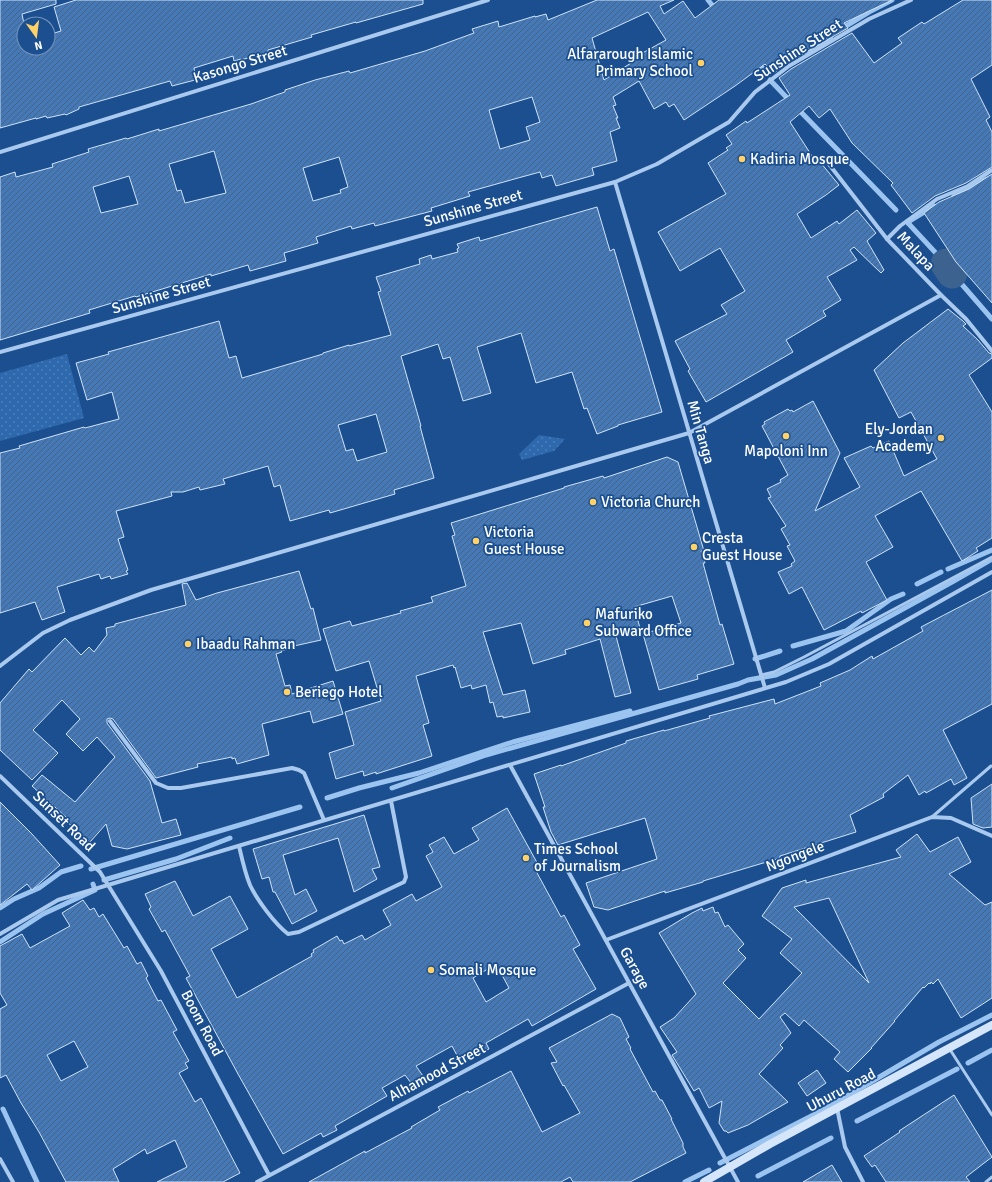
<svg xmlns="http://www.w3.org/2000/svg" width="992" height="1182" font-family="Signika,sans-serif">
<defs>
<pattern id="grass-dots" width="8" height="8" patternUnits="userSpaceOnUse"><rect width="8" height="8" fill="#2e69ad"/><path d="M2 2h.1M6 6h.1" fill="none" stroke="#4d80b9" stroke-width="1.8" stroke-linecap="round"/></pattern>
<pattern id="building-hatch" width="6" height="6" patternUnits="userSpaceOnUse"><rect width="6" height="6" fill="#4478b7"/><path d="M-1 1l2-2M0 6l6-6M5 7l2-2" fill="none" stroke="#486282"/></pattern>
</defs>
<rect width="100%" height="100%" fill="#1b4f8f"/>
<g fill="url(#grass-dots)">
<polygon points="67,354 84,418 0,441 0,373"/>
<polygon points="539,435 565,439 554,451 522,460 519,454"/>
</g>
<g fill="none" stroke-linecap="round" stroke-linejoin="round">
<g stroke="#9cc4f0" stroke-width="5">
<polyline points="708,0 716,10"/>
<polyline points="841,29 869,12 892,0"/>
<polyline points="806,52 823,43 831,36"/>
<polyline points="757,62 768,74"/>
<polyline points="764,71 777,65"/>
<polyline points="770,80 790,101"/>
<polyline points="797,108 896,210"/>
<polyline points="954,196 970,186 992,177"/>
<polyline points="908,221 908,223 946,264"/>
<polyline points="908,223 911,220 934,206"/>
<polyline points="952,273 992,319"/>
<polyline points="948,569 992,550"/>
<polyline points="917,584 941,572"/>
<polyline points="793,646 846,631 891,599 903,594"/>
<polyline points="755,659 780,651"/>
<polyline points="392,788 486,755 738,684 748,680 776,675 812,659 952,582 992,559"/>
<polyline points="327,798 359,788 419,773 513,742 630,711"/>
<polyline points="91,869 300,807"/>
<polyline points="104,880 176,859 230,838"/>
<polyline points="0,908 14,899 39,888 61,872 81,866"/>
<polyline points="0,942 43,914 95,890 93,884"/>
<polyline points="968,1063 992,1050"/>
<polyline points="3,1109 37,1182"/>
<polyline points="857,1121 957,1069"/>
<polyline points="720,1163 825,1109 939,1042 992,1015"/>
<polyline points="758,1176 831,1138"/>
<polyline points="685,1182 709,1170"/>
</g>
<polyline stroke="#3c6290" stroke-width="31" points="946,264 952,273"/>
</g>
<g fill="url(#building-hatch)" stroke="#cfe3fa" fill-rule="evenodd">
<polygon points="0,0 56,0 56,4 22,14 24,24 24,48 48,48 48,35 61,31 54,7 76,0 423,0 423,4 356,23 356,22 311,35 312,37 268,50 268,52 241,60 241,59 234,61 233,56 194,68 195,73 193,74 195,80 172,86 170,81 79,107 79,109 66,115 65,114 47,118 46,116 36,119 36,118 0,128"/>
<path d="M597,0H674L660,6L664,14L683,1L695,18L719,0H892L844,23L848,28L787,63L774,73L769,65L767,66L765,64L735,86L684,120L674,104L669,107L666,102L654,109L639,81L613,97L616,105L613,106L618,118H616L620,128L610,132L617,161L592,168L594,175L556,186L552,175L542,178L540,172L518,178L468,192L470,196L431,208L432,211L375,226L374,223L352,229L351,226L316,237L318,243L284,253L286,261L250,271L248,265L211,276V274L136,297L135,296L89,310L90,313L0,340V177L15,172L16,177L53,167L52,164L89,152L88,149L126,138L127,139L159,129V131L251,104L279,94L285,92V90L315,80L349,71L350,73L425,51L474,33L472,29L498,21L499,27L535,16V17L546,14L548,20ZM648,12L666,40L637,56L639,58L604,80L592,38ZM532,97L540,122L526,127L530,140L500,149L489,110ZM214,151L226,193L185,203L181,190L177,191L169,164ZM339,157L348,187L340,190L341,193L313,201L303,168ZM129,176L138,204L101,213L93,187Z"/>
<polygon points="963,0 992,0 992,65 971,79 990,117 986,120 992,132 992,167 966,183 935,196 912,213 891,185 893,183 852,143 830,109 819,118 809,106 790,122 814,159 816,157 839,185 826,195 797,214 811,238 837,221 839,224 857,210 876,233 867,241 884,270 881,273 854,247 850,250 857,260 827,277 841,300 823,311 826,316 786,340 793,352 706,402 688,371 690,369 675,341 727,314 721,305 745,291 720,248 680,271 658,232 726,194 708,163 728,150 726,148 732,144 726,135 746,121 747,123 790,95 779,78 791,69 852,33 874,63 902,43 898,38 922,22 924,24"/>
<polygon points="992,174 992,303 956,262 924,213 939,202 969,189"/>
<path d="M597,207L610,251L614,249L662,412L618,425V426L597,434L587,408L584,409L572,372L536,383L521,333L477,347L491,393L463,401L450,357L443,359L438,344L401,356L421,426H420L434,478L394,490L395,494L330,513L329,510L290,521L280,485L274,487L268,466L223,479L225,484L200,490L199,487L183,492H171L172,496L116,511L124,537L118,539L128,570L126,571L128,574L111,579L110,576L101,579L99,574L57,587L65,612L42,620L35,602L0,613V453L20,448L19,446L84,427L85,428L119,419L112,392L87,400L76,363L109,354L108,352L219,321L229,358L236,356L242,378L323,354V353L349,345V346L391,335L378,292L381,291L376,277L420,264L419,259L431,255L432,259L458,252L457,249L459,248L457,244L479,237L480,241ZM376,414L387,452L357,461L353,449L346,451L338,425Z"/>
<polygon points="948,309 963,321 966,324 963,326 978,340 989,353 992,354 992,358 969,375 992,412 992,538 976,548 978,551 962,561 921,491 875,516 893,547 866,562 887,600 862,613 861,611 824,630 802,587 789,594 778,572 792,566 791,564 795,561 787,546 790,545 781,529 786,526 768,498 771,497 767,489 781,482 780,480 788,475 762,426 765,424 764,422 788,409 790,411 792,410 793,412 813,401 840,453 815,511 860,487 844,458 871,446 873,448 889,441 904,476 937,459 911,412 899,418 874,370 903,343"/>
<polygon points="667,457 678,462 704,551 701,551 705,563 703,563 720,625 722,624 734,664 697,675 698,679 659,690 643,634 681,623 672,596 634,607 640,628 616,636 631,693 615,697 600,639 565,650 566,654 533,664 521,623 483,632 503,695 525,690 530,712 503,718 503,716 497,717 493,702 490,703 486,685 472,689 471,685 461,688 455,667 454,668 453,665 416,676 429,723 423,725 432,756 376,774 376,772 364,776 363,771 336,779 329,753 354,745 345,712 381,701 369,661 336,671 323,629 350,621 352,626 401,613 400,611 433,602 431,597 466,586 452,536 455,535 451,523 564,488 564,487 603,476 604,478"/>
<polygon points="299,571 311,609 313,608 321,640 294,646 294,647 281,651 282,652 276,654 285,686 290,685 292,694 333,681 343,714 313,723 310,711 262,724 269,755 237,764 235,758 232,759 232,757 197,764 198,767 156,778 113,719 110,718 107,719 107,723 150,781 162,823 176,819 181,835 127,849 112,846 106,824 90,842 65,820 67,818 32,786 42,775 75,802 115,757 97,737 83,751 66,734 80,719 62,700 33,730 58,753 32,780 0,750 0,703 29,669 32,672 65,638 81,655 89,647 94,652 107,635 106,628 115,626 115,624 186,605 182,584 187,583 196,600 217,593"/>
<polygon points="992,590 992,704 943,730 967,778 954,785 951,779 926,793 925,791 919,795 908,775 883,794 884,797 850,815 856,832 780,856 780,858 703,881 703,882 665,893 665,891 608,910 594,907 586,883 657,859 645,818 558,845 551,832 543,807 545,807 534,774 561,765 561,766 626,743 626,741 664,730 664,731 710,718 709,716 774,699 775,704 821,686 820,683 850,670 872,656 873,659 923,631 921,627"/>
<polygon points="992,784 992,827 983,828 973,824 971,798"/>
<polygon points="0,802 31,833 60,865 32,890 27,884 0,905"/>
<path d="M507,808L540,868L536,871L561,917L564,915L580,945L573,949L596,989L532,1026L528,1019L486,1043L489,1049L461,1063L452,1046L416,1066L423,1076L411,1083L405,1075L382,1088L387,1096L335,1126L337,1130L323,1137L321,1133L283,1154L238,1074L186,978L190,976L165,930L162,932L149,909L151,907L145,894L175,881L193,916L230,896L248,929L211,949L237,998L312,956L311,954L314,952L313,950L337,936L340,941L342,940L344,944L362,935L365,940L391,925L383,910L412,894L416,901L442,887L426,856L433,852L429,845L444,837L454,854L479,840L472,828ZM496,964L509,988L486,1002L473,978Z"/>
<polygon points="364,815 380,867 372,869 377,879 354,892 338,838 283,855 295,895 306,889 317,911 292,924 275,892 273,892 269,877 262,879 253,849"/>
<path d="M917,834L930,852L958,837L971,862L949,874L985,905L992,902V998L961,1018L938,979L933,984L931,982L930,984L929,983L924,988L923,987L894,1021H895L871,1048H872L848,1072L834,1059L840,1052L804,1020L799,1026L785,1013L780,1017L791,1033L780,1045L783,1048L759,1074L788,1102L748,1125L728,1133L726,1131H724L719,1123L722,1101L709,1108L699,1088L694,1091L672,1055L677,1052L660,1027L674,1018L696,994L659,933L692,913L702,908L703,911L713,907L715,913L718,912L725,927L728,925L744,944L738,950L746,958L723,983L759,1019L802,973L780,953L792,939L762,916L782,888L806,880V883L901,857L896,850ZM829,898L869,983L794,907Z"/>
<path d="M83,900L90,910L94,908L99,917L103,914L124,948L127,946L137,964L141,962L148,976L146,978L158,1001L161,1000L177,1030L173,1032L189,1061L185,1063L188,1068L179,1073L195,1102L201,1098L240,1173L223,1182H157L187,1167L175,1140L147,1154L145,1149L113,1169L119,1182H66L39,1132L21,1103L6,1075L0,1078V1009L7,1005L0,993V946L22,934L30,948L70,926L62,913ZM74,1041L88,1067L61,1081L47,1055Z"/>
<polygon points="612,1014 620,1018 629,1037 626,1039 631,1048 630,1049 653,1092 655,1091 660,1100 662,1100 672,1119 671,1119 683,1143 683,1147 686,1153 630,1182 573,1182 570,1177 561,1182 309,1182 365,1151 365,1153 412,1128 411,1127 440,1110 438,1107 468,1091 469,1093 511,1071 542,1132 580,1113 564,1085 563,1086 551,1063 557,1062 549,1048"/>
<polygon points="817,1070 826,1083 807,1096 798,1083"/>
<polygon points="954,1095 992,1157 966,1177 970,1182 886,1182 875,1165 872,1167 864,1156 900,1132 899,1131"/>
<polygon points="832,1165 842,1182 803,1182"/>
</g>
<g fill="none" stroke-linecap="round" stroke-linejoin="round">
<g stroke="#a9c9ee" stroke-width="3">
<polyline points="761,675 774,672 804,657 992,557"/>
<polyline points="932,817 991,766"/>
<polyline points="949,1048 992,1115"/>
<polyline points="986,1182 992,1177"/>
</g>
<g stroke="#a9c9ee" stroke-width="4">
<polyline points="0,152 488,0"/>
<polyline points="828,163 887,239 941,295 966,319 992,351"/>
<polyline points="615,182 765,688"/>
<polyline points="887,239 900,226 937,199 968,186 992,170"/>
<polyline points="0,352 615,182 657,164 729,122 755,92 789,66 869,19 911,0"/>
<polyline points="0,666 43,633 70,620 151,590 689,433 941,295"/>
<polyline points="110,721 156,783 168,788 181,788 292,768 299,770 304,773 324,820"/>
<polyline points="510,765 738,1182"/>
<polyline points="0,776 100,872 161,971 269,1175"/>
<path d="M239,846C242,859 245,873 250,885C257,900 275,924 288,934L299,932L404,882L406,877L404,867L391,801"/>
<polyline points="0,934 58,900 786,682 829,664 992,572"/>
<polyline points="606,940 932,817 951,818 992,836"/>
<polyline points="837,1108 845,1147 863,1182"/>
<polyline points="0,1159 13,1182"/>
<polyline points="257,1182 629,983"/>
</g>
<polyline stroke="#d6e6fa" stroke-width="8" points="704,1182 770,1144 992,1025"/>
</g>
<g fill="#ffd166" stroke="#1b4f8f" stroke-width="1.5">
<circle cx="701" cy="63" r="4"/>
<circle cx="742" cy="159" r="4"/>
<circle cx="786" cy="436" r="4"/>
<circle cx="941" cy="438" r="4"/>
<circle cx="593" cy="502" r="4"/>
<circle cx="476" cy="541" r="4"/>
<circle cx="694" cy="547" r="4"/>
<circle cx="587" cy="623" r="4"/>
<circle cx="188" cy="644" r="4"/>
<circle cx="287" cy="692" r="4"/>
<circle cx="526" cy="858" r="4"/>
<circle cx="431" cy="970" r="4"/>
</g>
<g text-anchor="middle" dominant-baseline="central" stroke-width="3.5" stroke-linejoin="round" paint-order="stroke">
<g font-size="15" fill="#fff" stroke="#1b4f8f">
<text transform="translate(798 50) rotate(-33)">Sunshine Street</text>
<text transform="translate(240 64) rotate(-17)">Kasongo Street</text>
<text transform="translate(473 208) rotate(-16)">Sunshine Street</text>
<text transform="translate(916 251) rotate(47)">Malapa</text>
<text transform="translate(161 295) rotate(-16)">Sunshine Street</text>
<text transform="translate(701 432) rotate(74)">Min Tanga</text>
<text transform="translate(64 821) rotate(44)">Sunset Road</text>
<text transform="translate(795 856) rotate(-21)">Ngongele</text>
<text transform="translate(635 968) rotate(61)">Garage</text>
<text transform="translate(202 1023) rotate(62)">Boom Road</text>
<text transform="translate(437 1072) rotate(-28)">Alhamood Street</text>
<text transform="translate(841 1090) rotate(-28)">Uhuru Road</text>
</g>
<g font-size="15" fill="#fff" stroke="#1b4f8f" text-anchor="start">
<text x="693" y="54" text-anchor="end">Alfararough Islamic<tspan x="693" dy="17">Primary School</tspan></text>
<text x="750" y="159">Kadiria Mosque</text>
<text x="933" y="429" text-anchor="end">Ely-Jordan<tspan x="933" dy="17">Academy</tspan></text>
<text x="786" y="451" text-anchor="middle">Mapoloni Inn</text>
<text x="601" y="502">Victoria Church</text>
<text x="484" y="532">Victoria<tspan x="484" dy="17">Guest House</tspan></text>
<text x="702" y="538">Cresta<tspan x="702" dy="17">Guest House</tspan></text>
<text x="595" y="614">Mafuriko<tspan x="595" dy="17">Subward Office</tspan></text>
<text x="196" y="644">Ibaadu Rahman</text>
<text x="295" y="692">Beriego Hotel</text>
<text x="534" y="849">Times School<tspan x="534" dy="17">of Journalism</tspan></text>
<text x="439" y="970">Somali Mosque</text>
</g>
</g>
<g transform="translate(36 36) rotate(166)"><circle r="19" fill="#1b4f8f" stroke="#7695bc"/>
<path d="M0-3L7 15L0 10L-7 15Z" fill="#ffd166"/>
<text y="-6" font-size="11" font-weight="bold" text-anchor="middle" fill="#ffffff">N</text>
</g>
</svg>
